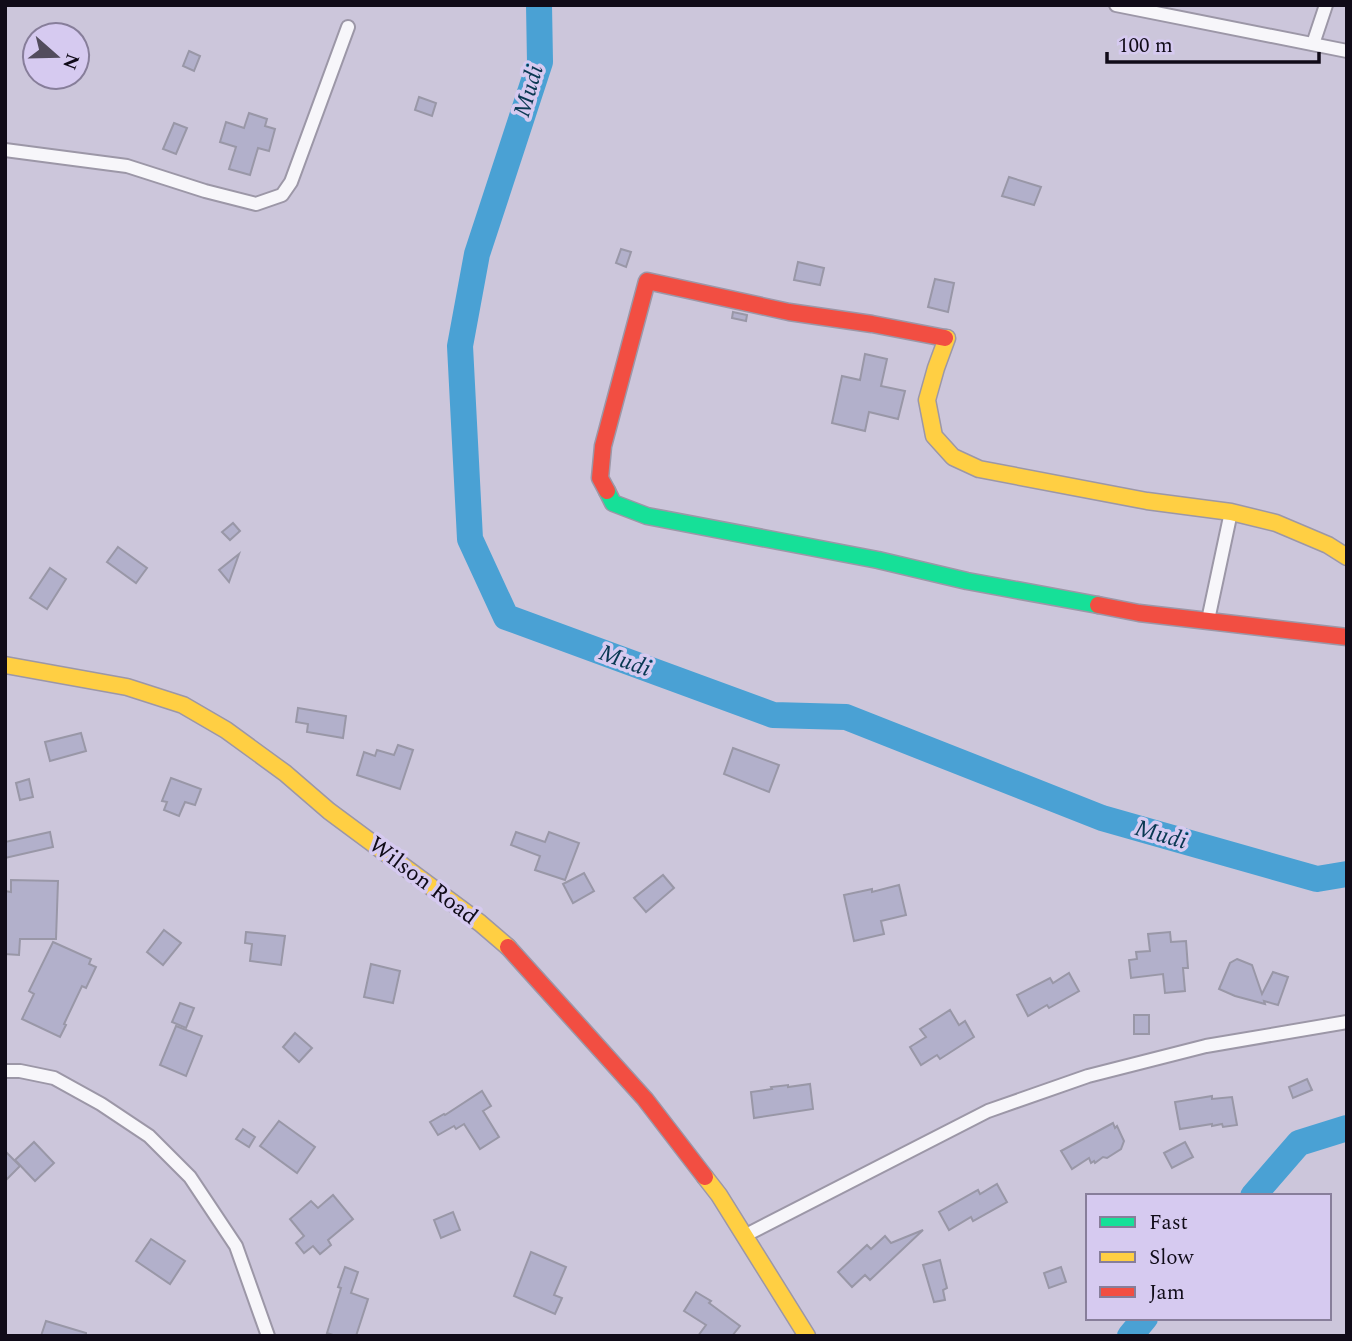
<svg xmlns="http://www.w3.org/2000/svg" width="1352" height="1341" font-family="Spectral,serif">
<rect width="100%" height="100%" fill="#ccc6db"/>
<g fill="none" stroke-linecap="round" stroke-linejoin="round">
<g stroke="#4aa1d4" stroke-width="26">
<polyline points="539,5 540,62 477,254 460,346 470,539 506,617 773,715 846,717 1102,818 1317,879 1347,874"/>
<polyline points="1253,1196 1299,1143 1347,1128"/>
<polyline points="1130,1336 1145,1318"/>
</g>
</g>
<g fill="#b2b0cb" stroke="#9997a7" stroke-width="2">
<polygon points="189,51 200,56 194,71 183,66"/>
<polygon points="419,97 436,103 432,116 415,110"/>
<polygon points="249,113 267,119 265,126 275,129 269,151 258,148 250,175 229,169 236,147 220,142 226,122 244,128"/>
<polygon points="174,123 187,128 176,154 163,149"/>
<polygon points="1009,177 1041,187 1034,205 1002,196"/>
<polygon points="621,249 631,252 626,267 616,263"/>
<polygon points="798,262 824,268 820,285 794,280"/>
<polygon points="935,279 954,283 948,312 928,307"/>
<polygon points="733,312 747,315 746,321 732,318"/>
<polygon points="865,354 887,359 881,386 905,391 898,419 869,412 865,431 832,423 842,376 860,380"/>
<polygon points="233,523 240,531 230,540 222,532"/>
<polygon points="118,547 147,568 136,583 107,562"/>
<polygon points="239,554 229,582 219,570"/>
<polygon points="50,568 66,579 47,609 30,598"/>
<polygon points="298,708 346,716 343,738 307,732 308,724 296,722"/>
<polygon points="81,733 86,751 50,761 45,742"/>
<polygon points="398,745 413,750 400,789 357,775 364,752 375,756 377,750 394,755"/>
<polygon points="733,748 779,765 769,792 724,774"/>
<polygon points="171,778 201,789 195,805 185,802 179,816 164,810 167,802 162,801"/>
<polygon points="29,779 33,797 20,800 16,783"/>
<polygon points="50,832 53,847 5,858 5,842"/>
<polygon points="516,832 545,842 549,832 579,843 565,880 535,870 540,856 511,845"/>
<polygon points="584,873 594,891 573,903 563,884"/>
<polygon points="663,875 674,888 646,912 634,898"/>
<polygon points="11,880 58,881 56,939 20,939 19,955 5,954 5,891 11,892"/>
<polygon points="899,885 906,915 881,921 884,934 854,941 844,895 872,889 872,892"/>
<polygon points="164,930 181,943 163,965 147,952"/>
<polygon points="246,932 285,936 281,965 250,961 252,944 245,943"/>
<polygon points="1170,932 1171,942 1186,941 1188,968 1183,968 1185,991 1165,993 1163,974 1131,978 1129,960 1137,959 1136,952 1150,951 1148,934"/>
<polygon points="53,942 91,959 89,964 96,967 86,988 82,986 64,1024 66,1025 60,1037 22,1019 34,994 29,991"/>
<polygon points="1237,959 1252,965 1262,994 1273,972 1288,977 1278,1005 1264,1001 1265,1004 1235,996 1219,989 1230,963"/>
<polygon points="371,964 400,971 393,1003 364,997"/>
<polygon points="1069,973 1079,991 1049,1008 1047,1005 1028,1016 1017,995 1050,978 1053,983"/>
<polygon points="180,1003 194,1008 186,1028 172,1022"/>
<polygon points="950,1010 959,1025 965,1021 974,1037 940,1059 937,1055 921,1065 910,1047 926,1037 920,1029"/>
<rect x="1134" y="1015" width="15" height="19"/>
<polygon points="176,1026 202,1036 186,1076 160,1065"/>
<polygon points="295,1033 312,1048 299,1062 283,1047"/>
<polygon points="1307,1079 1312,1090 1293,1098 1289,1087"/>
<polygon points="810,1084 813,1109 754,1118 751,1092 772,1089 771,1087 788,1085 788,1087"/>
<polygon points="482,1091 491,1106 483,1111 499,1137 480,1149 464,1124 456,1129 454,1126 438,1135 430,1122 444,1114 445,1115"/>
<polygon points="1212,1096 1212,1099 1232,1097 1237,1125 1223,1127 1222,1124 1212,1126 1212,1124 1180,1129 1175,1102"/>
<polygon points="279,1121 315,1147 297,1173 260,1146"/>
<polygon points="1113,1123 1115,1128 1117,1126 1124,1141 1121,1149 1107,1158 1103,1157 1095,1163 1094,1161 1091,1163 1089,1158 1072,1169 1061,1151"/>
<polygon points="243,1129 255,1137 249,1147 236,1139"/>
<polygon points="34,1142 54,1163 35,1181 15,1160"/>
<polygon points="1185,1142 1193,1157 1172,1168 1164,1153"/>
<polygon points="5,1151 20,1166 5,1181"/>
<polygon points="997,1184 1007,1202 973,1221 971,1217 949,1230 939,1212 978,1190 980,1194"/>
<polygon points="333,1195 353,1219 328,1240 331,1245 320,1254 313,1246 304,1253 296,1243 304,1236 290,1219 311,1201 318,1208"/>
<polygon points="453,1212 460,1230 441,1238 434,1220"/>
<polygon points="923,1230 870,1280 865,1275 852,1287 838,1272 867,1245 871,1249 885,1236 891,1243"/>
<polygon points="151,1239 185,1261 170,1284 136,1261"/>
<polygon points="531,1252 566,1267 554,1295 562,1298 555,1314 514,1296"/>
<polygon points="940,1260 947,1288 943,1290 945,1300 934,1302 923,1265"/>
<polygon points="345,1267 358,1272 351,1293 368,1299 356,1336 336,1336 327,1333 341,1288 338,1287"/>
<polygon points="1061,1267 1066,1282 1049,1288 1044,1273"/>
<polygon points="696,1292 711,1301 709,1303 740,1326 732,1336 698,1336 706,1325 684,1311"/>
<polygon points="46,1321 86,1333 86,1336 41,1336"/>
</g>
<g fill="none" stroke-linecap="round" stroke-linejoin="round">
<g stroke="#9c97a7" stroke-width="16">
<g id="street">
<polyline points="1116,5 1347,51"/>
<polyline points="1313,44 1326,5"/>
<polyline points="5,150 127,166 205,191 256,204 282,195 291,182 348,27"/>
<polyline points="1208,620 1231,512"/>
<polyline points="5,1071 20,1071 54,1078 101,1104 149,1136 190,1177 236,1246 268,1336"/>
<polyline points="744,1236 988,1111 1088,1076 1206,1046 1347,1022"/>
</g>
</g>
<g stroke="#9c97a7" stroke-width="19">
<polyline id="fast" points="607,491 613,503 647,516 878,560 967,581 1098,605"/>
</g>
<g stroke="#9c97a7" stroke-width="19">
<g id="slow">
<polyline points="945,338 947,338 936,368 927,400 934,436 953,457 979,469 1147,501 1231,512 1276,523 1328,545 1347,557"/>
<polyline points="5,665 127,687 183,705 226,730 285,773 329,811 480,923 508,947"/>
<polyline points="705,1177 719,1195 807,1336"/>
</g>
</g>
<g stroke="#9c97a7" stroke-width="19">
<g id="jam">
<polyline points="607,491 600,478 603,446 647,281 789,312 872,324 945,338"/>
<polyline points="1098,605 1139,613 1347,637"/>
<polyline points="508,947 645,1099 705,1177"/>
</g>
</g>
<use href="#street" stroke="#f7f6fa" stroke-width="12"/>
<use href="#fast" stroke="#16e098" stroke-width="16"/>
<use href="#slow" stroke="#ffcf43" stroke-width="16"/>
<use href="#jam" stroke="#f24e42" stroke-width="16"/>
</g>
<g text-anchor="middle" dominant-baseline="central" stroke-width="7" stroke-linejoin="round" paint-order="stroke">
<g font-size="23" fill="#100b18" stroke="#d6caf0">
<text transform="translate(423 881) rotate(37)">Wilson Road</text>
</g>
<g font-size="24" font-style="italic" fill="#093852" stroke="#d6caf0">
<text transform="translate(529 91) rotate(-74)">Mudi</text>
<text transform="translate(625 661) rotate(20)">Mudi</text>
<text transform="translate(1161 835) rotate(16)">Mudi</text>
</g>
</g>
<rect width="1352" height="1341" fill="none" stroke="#100b18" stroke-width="14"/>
<rect x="1086" y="1194" width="245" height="126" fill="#d6caf0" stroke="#877e9a" stroke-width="2"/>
<rect x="1100" y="1217" width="35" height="10" fill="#16e098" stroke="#877e9a" stroke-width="2"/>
<text x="1149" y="1229" font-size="21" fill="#100b18">Fast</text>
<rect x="1100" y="1252" width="35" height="10" fill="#ffcf43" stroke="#877e9a" stroke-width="2"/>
<text x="1149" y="1264" font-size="21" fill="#100b18">Slow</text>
<rect x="1100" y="1287" width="35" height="10" fill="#f24e42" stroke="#877e9a" stroke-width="2"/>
<text x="1149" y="1299" font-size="21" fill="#100b18">Jam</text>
<g transform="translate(56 56) rotate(110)"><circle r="33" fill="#d6caf0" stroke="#877e9a" stroke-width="2"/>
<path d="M0-5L12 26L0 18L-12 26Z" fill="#524c5c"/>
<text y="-10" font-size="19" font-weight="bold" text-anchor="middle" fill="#100b18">N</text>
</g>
<path d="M1107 52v10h212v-10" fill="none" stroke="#100b18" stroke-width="3.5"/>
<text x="1118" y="52" font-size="21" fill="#100b18" stroke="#d6caf0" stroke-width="5" paint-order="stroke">100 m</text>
</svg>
